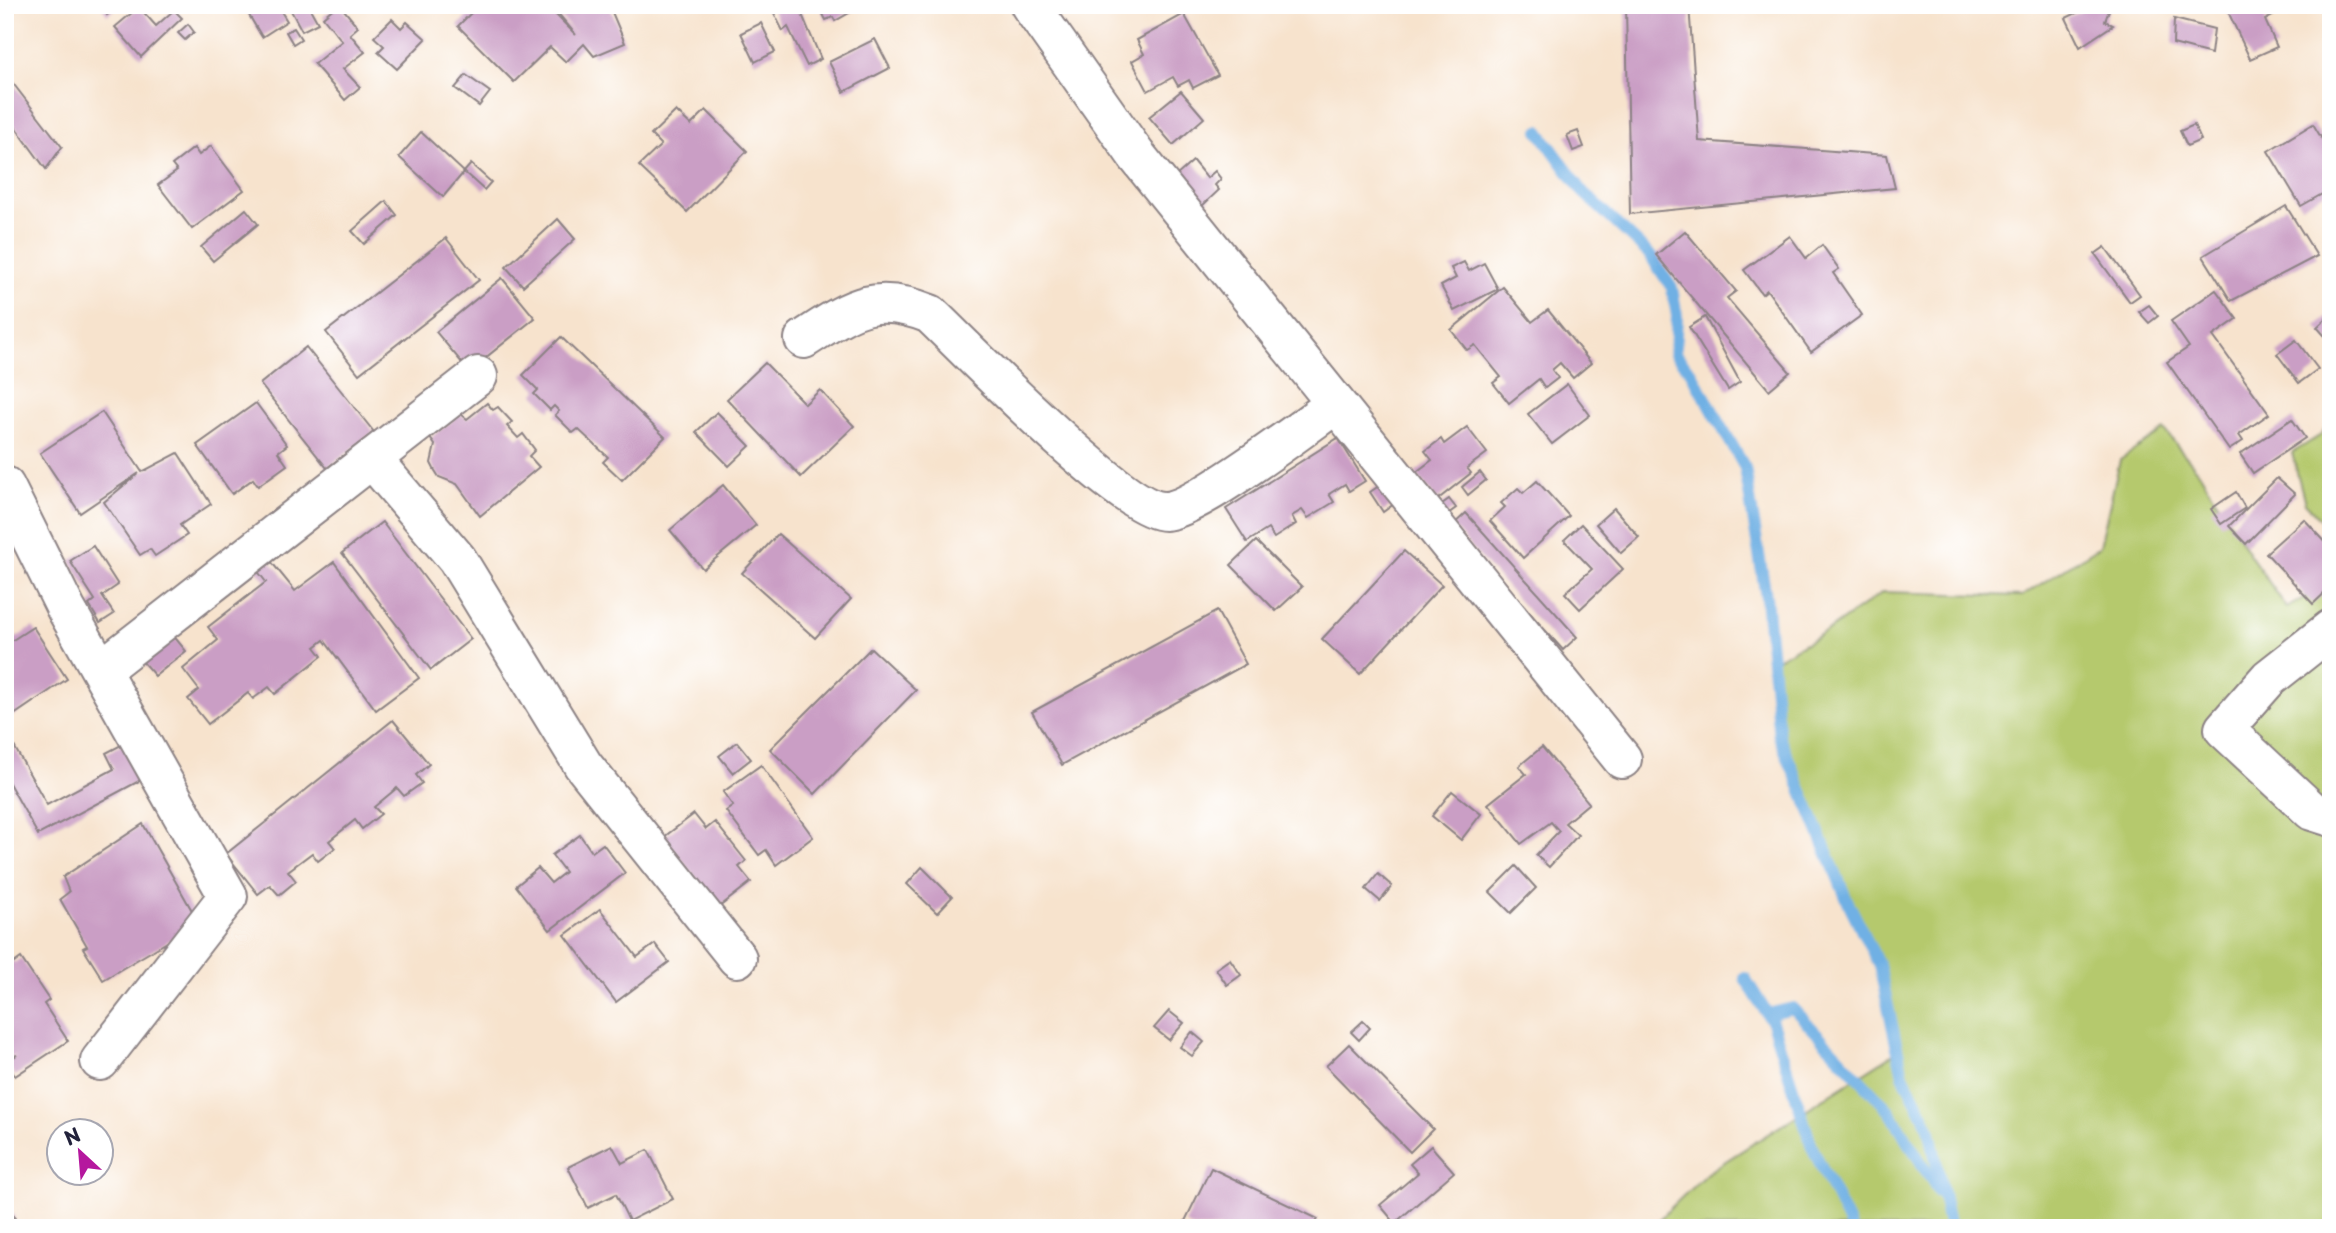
<svg xmlns="http://www.w3.org/2000/svg" width="2336" height="1233" font-family="'Playpen Sans',sans-serif">
<rect width="100%" height="100%" fill="#fff"/>
<filter id="ink" filterUnits="userSpaceOnUse"><feTurbulence type="fractalNoise" baseFrequency=".0143" numOctaves="2"/><feDisplacementMap in="SourceGraphic" scale="14" xChannelSelector="R" yChannelSelector="G"/><feConvolveMatrix kernelMatrix="1 2 1 2 8 2 1 2 1" color-interpolation-filters="sRGB"/></filter>
<filter id="wash" filterUnits="userSpaceOnUse"><feTurbulence type="fractalNoise" baseFrequency=".00686" numOctaves="4" result="noise"/><feDisplacementMap in="SourceGraphic" scale="28" xChannelSelector="R" yChannelSelector="G"/><feGaussianBlur stdDeviation="1.57" result="paint"/><feColorMatrix in="noise" values="0 0 0 0 0 0 0 0 0 0 0 0 0 0 0 0 0 1.4 0 .05"/><feComposite in="paint" operator="in"/></filter>
<g filter="url(#wash)">
<rect width="100%" height="100%" fill="#f7e3cd"/>
<g fill="#b5c96d" stroke="#6c7654" stroke-width="2">
<polygon points="2331,420 2331,531 2305,503 2292,453 2321,435"/>
<polygon points="2164,430 2199,472 2250,555 2287,608 2331,581 2331,1228 1650,1228 1707,1173 1895,1053 1879,965 1847,900 1779,736 1771,662 1829,630 1883,592 2022,596 2100,546 2120,460"/>
</g>
<g fill="none" stroke-linecap="round" stroke-linejoin="round">
<g stroke="#70b0e4" stroke-width="12">
<polyline points="1539,131 1583,192 1649,254 1672,288 1677,316 1675,354 1691,372 1745,468 1766,597 1779,736 1847,900 1879,965 1903,1075 1929,1127 1950,1228"/>
<polyline points="1745,978 1772,1022 1812,1147 1851,1228"/>
<polyline points="1768,1014 1793,1008 1889,1110 1939,1192"/>
</g>
</g>
<g id="blocks">
<g fill="#ca9ec5">
<polygon points="101,5 121,5 107,15"/>
<polygon points="255,5 277,5 287,21 262,37 246,10"/>
<polygon points="288,5 308,5 318,23 302,31"/>
<polygon points="337,5 340,5 358,27 350,34 365,52 343,69 360,87 345,100 314,64 342,41 323,17"/>
<polygon points="479,5 546,5 576,35 551,5 609,5 625,43 594,56 584,44 566,62 550,47 514,82 458,26"/>
<polygon points="770,5 798,5 821,59 807,66 788,27 783,31"/>
<polygon points="818,5 863,5 835,21 833,17 826,20"/>
<polygon points="1626,5 1689,5 1699,141 1887,155 1895,188 1630,214"/>
<polygon points="2074,5 2111,5 2105,21 2113,25 2080,47 2066,18 2083,10"/>
<polygon points="2225,5 2277,5 2280,12 2265,20 2277,47 2250,59"/>
<polygon points="139,7 156,26 174,10 182,18 141,57 115,27"/>
<polygon points="1184,14 1218,75 1193,88 1189,80 1178,86 1173,77 1148,91 1132,61 1144,54 1137,40"/>
<polygon points="392,19 401,28 407,22 426,39 397,69 378,52 384,46 374,37"/>
<polygon points="2174,19 2214,29 2211,54 2173,44"/>
<polygon points="761,23 775,52 755,62 741,33"/>
<polygon points="188,24 194,32 185,40 178,33"/>
<polygon points="294,28 301,39 293,44 286,32"/>
<polygon points="875,39 890,68 844,92 829,62"/>
<polygon points="5,73 62,147 46,169 5,113"/>
<polygon points="466,75 490,92 479,106 455,88"/>
<polygon points="1181,91 1204,118 1173,145 1149,117"/>
<polygon points="706,110 747,151 687,212 639,166 661,145 651,135 676,111 691,125"/>
<polygon points="2313,124 2331,154 2331,189 2301,206 2268,151"/>
<polygon points="2194,125 2201,140 2187,146 2180,131"/>
<polygon points="1578,131 1584,147 1573,151 1567,135"/>
<polygon points="421,132 464,172 443,197 399,157"/>
<polygon points="211,146 244,190 192,229 158,185 177,171 172,165 194,148 199,155"/>
<polygon points="1193,161 1207,178 1215,171 1221,179 1215,185 1219,190 1202,206 1176,176"/>
<polygon points="471,164 491,182 484,190 464,172"/>
<polygon points="386,201 397,215 364,244 352,231"/>
<polygon points="2286,206 2317,256 2231,301 2203,256"/>
<polygon points="246,209 258,224 213,261 201,247"/>
<polygon points="558,219 575,239 523,286 506,267"/>
<polygon points="1685,231 1736,291 1727,298 1790,372 1769,390 1656,255"/>
<polygon points="1790,236 1806,258 1822,245 1839,269 1833,273 1862,315 1811,352 1767,290 1762,294 1744,270"/>
<polygon points="446,238 479,280 359,374 326,332"/>
<polygon points="2105,247 2140,295 2130,302 2095,254"/>
<polygon points="1464,262 1469,271 1484,263 1498,289 1454,311 1441,286 1456,278 1451,268"/>
<polygon points="502,278 535,318 469,371 436,332"/>
<polygon points="1503,287 1532,322 1548,310 1591,363 1573,378 1560,363 1552,370 1558,378 1545,388 1539,379 1509,403 1493,383 1501,377 1475,345 1467,350 1451,330"/>
<polygon points="2216,290 2237,319 2213,336 2269,414 2239,435 2243,441 2229,450 2167,362 2189,347 2171,321"/>
<polygon points="2149,305 2158,316 2149,323 2139,312"/>
<polygon points="2331,314 2331,343 2317,327"/>
<polygon points="1705,317 1740,382 1728,390 1689,327"/>
<polygon points="561,337 665,437 622,480 603,462 608,457 578,429 573,433 555,415 559,411 554,406 550,410 534,394 538,390 523,375"/>
<polygon points="2296,340 2318,369 2299,383 2277,354"/>
<polygon points="306,347 374,432 327,468 260,384"/>
<polygon points="765,363 805,404 820,390 854,426 801,477 727,399"/>
<polygon points="1567,384 1590,415 1552,444 1528,414"/>
<polygon points="256,403 287,445 278,452 287,465 258,486 253,479 232,494 197,445"/>
<polygon points="487,403 493,410 498,407 512,422 507,426 518,438 523,434 535,450 529,456 539,467 480,516 457,484 439,477 434,469 431,463 435,445 430,438 461,414 467,419"/>
<polygon points="102,412 142,472 178,453 211,504 180,525 187,535 155,556 150,549 140,555 104,502 139,473 80,513 40,453"/>
<polygon points="717,412 750,446 729,466 696,432"/>
<polygon points="2292,419 2305,438 2253,473 2240,454"/>
<polygon points="1467,427 1487,453 1467,468 1471,473 1437,500 1415,473 1432,460 1425,451 1441,439 1444,444"/>
<polygon points="1338,438 1365,481 1349,491 1345,484 1329,494 1334,502 1308,518 1302,510 1292,516 1296,524 1274,538 1268,529 1247,542 1226,509"/>
<polygon points="1480,472 1486,480 1468,495 1462,487"/>
<polygon points="2277,478 2295,494 2246,544 2229,526"/>
<polygon points="1537,481 1569,516 1523,558 1490,521 1505,507 1501,503 1518,488 1523,493"/>
<polygon points="1385,482 1398,501 1383,512 1370,492"/>
<polygon points="723,485 756,525 703,569 670,530"/>
<polygon points="2236,492 2245,508 2221,524 2211,509"/>
<polygon points="1449,499 1456,508 1445,516 1438,507"/>
<polygon points="1614,508 1639,537 1621,553 1596,524"/>
<polygon points="1466,513 1577,637 1563,650 1452,526"/>
<polygon points="2304,519 2331,548 2331,587 2313,604 2266,553"/>
<polygon points="382,522 471,639 431,670 342,553"/>
<polygon points="1581,524 1623,569 1580,609 1565,593 1592,569 1564,540"/>
<polygon points="778,534 851,599 815,638 742,573"/>
<polygon points="1256,541 1302,587 1276,611 1231,565"/>
<polygon points="93,546 118,585 102,596 114,614 100,623 89,605 95,600 70,561"/>
<polygon points="1404,551 1442,585 1360,674 1322,639"/>
<polygon points="269,559 295,591 334,562 419,678 376,710 324,640 315,647 322,656 275,694 269,687 253,699 248,693 208,724 188,699 199,690 183,669 218,640 208,627 266,582 256,569"/>
<polygon points="1217,611 1246,664 1062,765 1032,712"/>
<polygon points="33,627 67,679 5,721 5,645"/>
<polygon points="172,634 186,651 155,676 141,660"/>
<polygon points="871,648 916,690 815,794 770,749"/>
<polygon points="393,720 429,764 416,775 422,783 404,796 397,788 374,807 381,814 362,829 355,820 329,841 335,848 318,861 312,853 288,871 296,881 279,895 270,885 258,894 226,854"/>
<polygon points="10,739 47,805 114,769 106,753 123,744 141,780 38,835 5,776 5,741"/>
<polygon points="737,742 751,759 733,773 719,756"/>
<polygon points="1542,747 1589,803 1565,823 1578,835 1549,867 1536,855 1559,831 1551,822 1521,844 1488,804 1526,774 1519,766"/>
<polygon points="761,765 813,837 776,865 766,850 759,855 726,811 733,806 723,792"/>
<polygon points="1452,791 1481,814 1461,840 1432,816"/>
<polygon points="694,814 706,829 715,822 746,861 739,867 751,882 719,907 664,837"/>
<polygon points="143,824 199,923 103,980 83,948 87,946 60,899 69,892 63,877"/>
<polygon points="580,835 592,852 603,844 625,873 550,930 516,886 538,868 551,883 565,872 552,855"/>
<polygon points="1516,866 1536,888 1511,913 1490,892"/>
<polygon points="922,867 952,897 937,913 907,884"/>
<polygon points="1378,874 1392,886 1380,901 1366,889"/>
<polygon points="600,909 637,957 655,944 669,962 616,1002 565,935"/>
<polygon points="8,954 14,963 21,958 49,1000 44,1004 68,1041 15,1076 6,1062 17,1055 5,1059 5,956"/>
<polygon points="1230,959 1241,975 1227,985 1216,969"/>
<polygon points="1169,1011 1184,1023 1169,1040 1154,1028"/>
<polygon points="1363,1021 1370,1028 1359,1040 1351,1032"/>
<polygon points="1192,1032 1204,1042 1192,1056 1180,1047"/>
<polygon points="1349,1044 1433,1129 1410,1152 1326,1066"/>
<polygon points="612,1145 622,1163 648,1150 673,1199 629,1221 616,1194 588,1208 568,1167"/>
<polygon points="1431,1146 1454,1172 1395,1223 1380,1205 1418,1173 1410,1164"/>
<polygon points="1211,1168 1318,1219 1313,1228 1194,1228 1184,1223"/>
<polygon points="5,1205 15,1217 5,1225"/>
</g>
</g>
</g>
<g filter="url(#ink)">
<use href="#blocks" fill-opacity="0" stroke="#8c8284" stroke-width="2"/>
<g fill="none" stroke-linecap="round" stroke-linejoin="round">
<g stroke="#8c8284" stroke-width="42">
<g id="minor">
<polyline points="1030,5 1136,155 1622,759"/>
<path d="M804,339C851,309 873,291 930,314C968,350 1124,512 1165,511C1194,511 1306,425 1336,404"/>
<polyline points="372,459 457,559 583,765 737,958"/>
<polyline points="5,486 66,609 228,896 100,1061"/>
<polyline points="2331,629 2269,678 2224,729 2312,811 2331,817"/>
<polyline points="102,669 478,376"/>
</g>
</g>
<use href="#minor" stroke="#fff" stroke-width="38"/>
</g>
</g>
<rect width="2336" height="1233" fill="none" stroke="#fff" stroke-width="28"/>
<g transform="translate(80 1152) rotate(334)"><circle r="33" fill="#ffffff" stroke="#a7a7b1" stroke-width="2"/>
<path d="M0-5L12 26L0 18L-12 26Z" fill="#b5179e"/>
<text y="-10" font-size="19" font-weight="bold" text-anchor="middle" fill="#22223b">N</text>
</g>
</svg>
